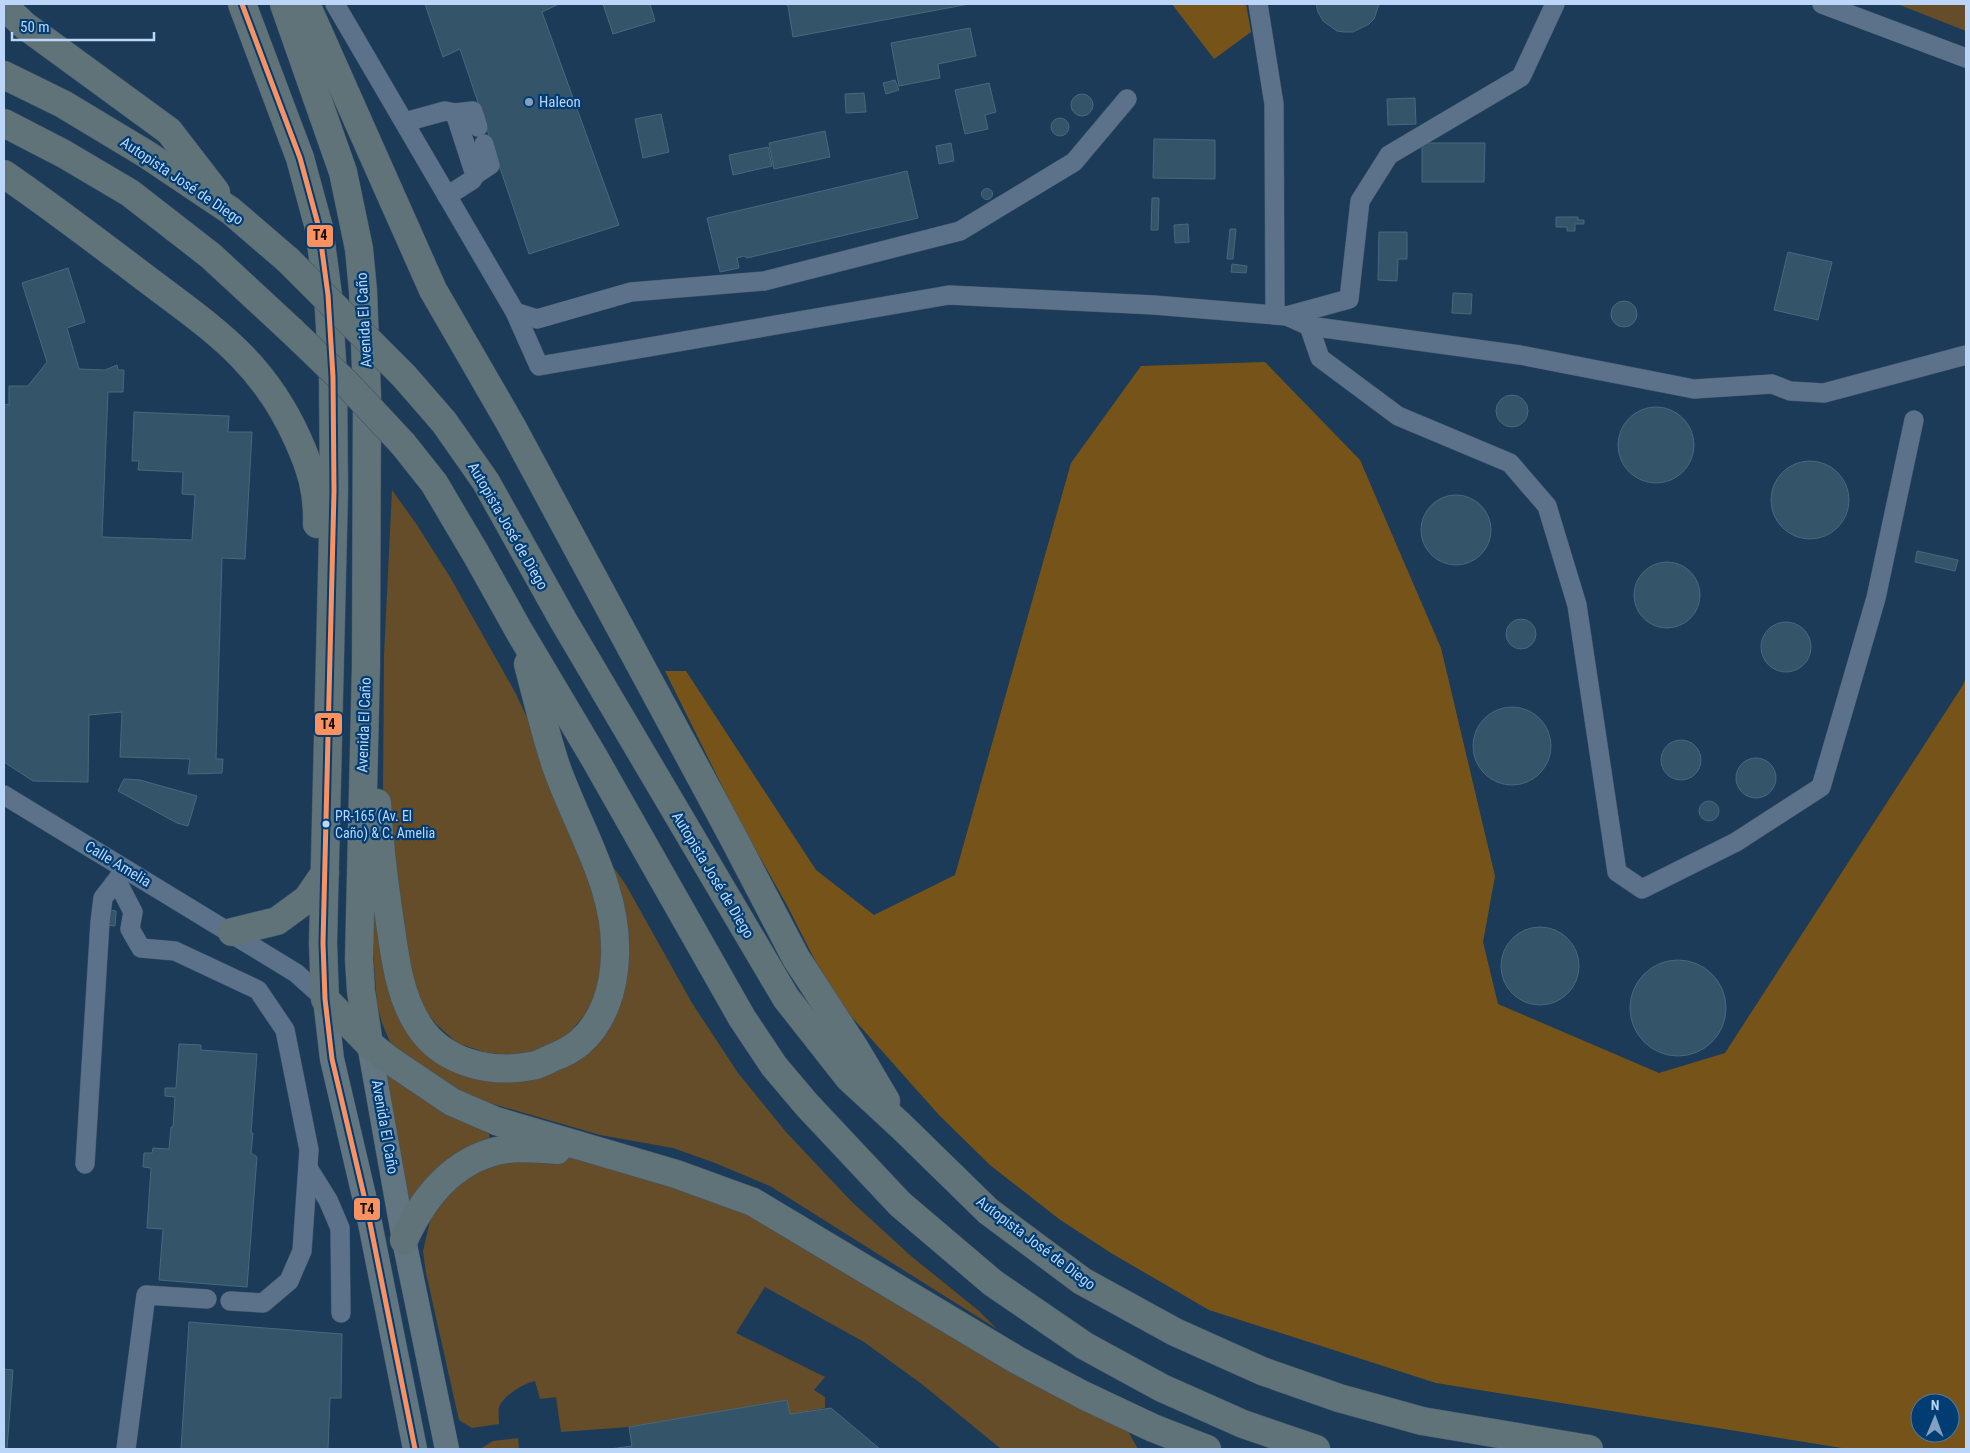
<svg xmlns="http://www.w3.org/2000/svg" width="1970" height="1453" font-family="'Roboto Condensed',sans-serif">
<rect width="100%" height="100%" fill="#1b3b59"/>
<g fill="#654d29">
<polygon points="1897,4 1966,4 1966,31"/>
<polygon points="392,490 417,525 450,577 515,692 547,760 597,886 607,951 595,1003 563,1040 539,1051 507,1055 484,1052 457,1043 436,1024 412,994 383,792 384,655"/>
<polygon points="614,868 626,885 692,1003 738,1073 786,1132 852,1202 911,1256 979,1311 997,1329 770,1186 715,1163 673,1148 600,1135 486,1102 462,1092 403,1055 390,1042 382,1023 377,1004 370,911 380,910 386,966 470,1072 602,1030 610,870"/>
<path d="M386,1073L398,1083L489,1134L490,1139C467,1147 446,1158 430,1176C422,1185 415,1198 408,1208Z"/>
<path d="M561,1155L685,1186L752,1216L1124,1424L1138,1449H1001L923,1385L864,1342L765,1287L736,1333L825,1377L814,1390L825,1397V1408L790,1414L787,1400L629,1427L561,1432L556,1397L540,1399L535,1381C523,1384 504,1395 499,1407C498,1412 499,1419 499,1424L472,1428L459,1420L426,1273L423,1251L431,1217L442,1195L478,1164Z"/>
<polygon points="518,1438 519,1449 480,1449 493,1441"/>
</g>
<g fill="#765419" fill-rule="evenodd">
<polygon points="1172,4 1246,4 1251,32 1214,59"/>
<path d="M1265,362L1360,460L1441,648L1495,876L1483,942L1498,1004L1659,1073L1725,1053L1963,685L1966,677V1449H1848L1436,1383L1209,1310L1111,1253L1059,1219L990,1165L939,1115L833,996L788,907L739,820L665,671H686L816,870L874,915L955,875L1071,463L1141,366ZM1920,1403H1950V1433H1920Z"/>
</g>
<g fill="#345469" stroke="#48687e">
<polygon points="425,4 559,4 542,12 619,225 529,254 460,49 443,57"/>
<polygon points="603,4 650,4 655,21 613,34"/>
<polygon points="785,4 969,4 793,37 788,6"/>
<polygon points="1316,4 1379,4 1374,19 1369,24 1353,32 1344,32 1337,31 1323,21 1318,12"/>
<polygon points="970,28 976,56 938,64 940,78 899,86 891,43"/>
<polygon points="895,80 899,90 886,94 883,83"/>
<polygon points="989,83 996,112 985,115 988,129 965,134 955,90"/>
<polygon points="864,93 866,112 846,113 845,94"/>
<circle cx="1082" cy="105" r="11"/>
<polygon points="1415,98 1416,124 1388,125 1387,99"/>
<polygon points="661,114 669,152 643,158 635,119"/>
<circle cx="1060" cy="127" r="9"/>
<polygon points="825,131 830,157 774,169 769,143"/>
<polygon points="1154,139 1215,140 1215,179 1153,178"/>
<polygon points="951,143 954,161 939,164 936,146"/>
<polygon points="1422,143 1485,143 1484,182 1422,182"/>
<polygon points="768,147 772,166 733,175 729,155"/>
<polygon points="907,171 918,218 747,258 744,256 737,258 739,268 720,272 707,218"/>
<circle cx="987" cy="194" r="5.5"/>
<polygon points="1152,198 1159,198 1158,230 1151,230"/>
<polygon points="1556,217 1578,217 1578,220 1584,220 1584,224 1575,224 1575,231 1567,231 1567,227 1556,227"/>
<polygon points="1188,224 1189,242 1175,243 1174,225"/>
<polygon points="1230,229 1236,229 1233,259 1227,259"/>
<polygon points="1379,232 1407,232 1407,259 1398,259 1397,281 1378,280"/>
<polygon points="1788,252 1832,262 1818,320 1774,310"/>
<polygon points="1232,264 1247,266 1246,273 1231,272"/>
<polygon points="68,268 85,322 67,328 79,369 105,370 117,365 118,370 124,370 123,392 108,392 102,537 192,540 195,495 182,494 183,472 138,470 139,461 132,461 134,412 229,416 228,432 252,432 245,559 222,558 216,759 223,759 222,773 188,774 190,759 120,757 122,712 89,715 88,782 33,781 4,762 4,404 9,405 9,386 28,386 47,362 22,283"/>
<polygon points="1453,293 1472,294 1471,314 1452,313"/>
<circle cx="1624" cy="314" r="13"/>
<circle cx="1512" cy="411" r="16"/>
<circle cx="1656" cy="445" r="38"/>
<circle cx="1810" cy="500" r="39"/>
<circle cx="1456" cy="530" r="35"/>
<polygon points="1917,551 1958,560 1955,571 1915,562"/>
<circle cx="1667" cy="595" r="33"/>
<circle cx="1521" cy="634" r="15"/>
<circle cx="1786" cy="647" r="25"/>
<circle cx="1512" cy="746" r="39"/>
<circle cx="1681" cy="760" r="20"/>
<circle cx="1756" cy="778" r="20"/>
<polygon points="124,779 140,780 197,796 188,826 177,823 118,791"/>
<circle cx="1709" cy="811" r="10"/>
<polygon points="109,910 116,911 115,926 107,925"/>
<circle cx="1540" cy="966" r="39"/>
<circle cx="1678" cy="1008" r="48"/>
<polygon points="179,1044 201,1045 201,1050 257,1054 251,1133 253,1133 251,1153 257,1157 247,1287 159,1280 163,1229 147,1228 151,1168 143,1167 144,1153 152,1153 153,1148 169,1149 171,1127 173,1127 175,1097 165,1096 165,1088 176,1088"/>
<polygon points="189,1322 342,1334 341,1398 330,1398 328,1449 181,1449"/>
<polygon points="4,1369 13,1370 7,1449 4,1449"/>
<polygon points="787,1400 790,1414 831,1408 880,1449 610,1449 632,1446 629,1427"/>
</g>
<g fill="none" stroke-linecap="round" stroke-linejoin="round">
<g stroke="#3e546a" stroke-width="20">
<g id="minor">
<polyline points="335,4 515,312 539,366 949,295 1154,305 1287,316 1349,299 1360,201 1389,155 1521,77 1555,4"/>
<polyline points="1258,4 1274,104 1275,315"/>
<polyline points="1822,4 1966,58"/>
<polyline points="455,113 473,111 478,127"/>
<polyline points="405,122 445,111 455,113 475,175 472,180 447,196"/>
<polyline points="475,175 490,165 484,144"/>
<polyline points="515,312 537,319 631,292 764,281 960,231 1074,162 1127,99"/>
<polyline points="1287,316 1309,326 1320,358 1398,416 1510,463 1547,506 1577,605 1617,872 1642,889 1736,842 1821,787 1876,598 1914,420"/>
<polyline points="1309,326 1520,355 1694,389 1772,384 1790,391 1824,393 1966,355"/>
<polyline points="4,795 296,973 325,999"/>
<polyline points="117,881 133,912 130,929 141,948 175,951 258,990 285,1030 309,1150 302,1251 289,1281 263,1303 230,1301"/>
<polyline points="85,1164 100,922 103,898 123,872"/>
<polyline points="308,1168 328,1200 340,1228 341,1313"/>
<polyline points="126,1449 146,1295 207,1299"/>
</g>
</g>
<g stroke="#3e546a" stroke-width="25">
<g id="major">
<polyline points="325,999 332,1059 368,1213 415,1449"/>
<polyline points="369,1044 404,1240 447,1449"/>
</g>
</g>
<g stroke="#3e546a" stroke-width="29">
<g id="highway">
<polyline points="242,4 300,158 319,228 328,295 333,377 334,491 323,943 325,999 369,1044 388,1059 452,1102 496,1121 676,1174 753,1202 1017,1360 1083,1395 1153,1428 1207,1449"/>
<polyline points="284,4 343,172 359,249 363,291 367,396 366,665 359,959 361,991 369,1044"/>
<polyline points="306,4 433,290 511,425 733,837 796,958 854,1047 886,1101"/>
<polyline points="4,6 24,25 169,131 216,192"/>
<polyline points="4,75 63,104 146,154 231,211 288,260"/>
<polyline points="4,123 64,154 130,193 211,256 292,331"/>
<path d="M4,174C52,207 98,242 144,277C211,328 262,359 298,440C311,469 318,491 317,524"/>
<polyline points="404,376 444,422 486,482 563,620 786,998 849,1078 901,1126 988,1211 1082,1281 1175,1332 1262,1371 1339,1398 1422,1421 1589,1449"/>
<polyline points="403,444 434,483 476,554 519,631 595,759 742,1018 774,1066 807,1105 900,1204 993,1283 1085,1346 1162,1388 1243,1424 1316,1449"/>
<path d="M377,803C379,839 383,874 388,909C394,947 397,993 419,1026C443,1063 491,1074 531,1066C539,1065 547,1060 554,1057C562,1054 572,1049 579,1043C604,1022 614,988 615,956C618,887 578,829 556,766C545,733 537,698 528,664"/>
<polyline points="232,932 277,921 307,899 325,873"/>
<path d="M404,1240C426,1191 462,1151 518,1148C531,1148 544,1149 557,1150"/>
</g>
</g>
<use href="#minor" stroke="#5c728b" stroke-width="19"/>
<use href="#major" stroke="#627682" stroke-width="24"/>
<use href="#highway" stroke="#5f7378" stroke-width="28"/>
<g stroke="#3e546a" stroke-width="29" stroke-linecap="butt">
<g id="highway-bridge">
<polyline points="288,260 404,376"/>
<polyline points="292,331 347,384 403,444"/>
</g>
</g>
<use href="#highway-bridge" stroke="#5f7378" stroke-width="28"/>
<g stroke="#013c73" stroke-width="9">
<polyline id="bus-1" points="242,4 300,158 319,228 328,295 333,377 334,491 323,943 325,999 332,1059 368,1213 415,1449"/>
</g>
<use href="#bus-1" stroke="#fa915f" stroke-width="5"/>
</g>
<circle fill="#83a0c0" stroke="#013c73" stroke-width="2" cx="529" cy="102" r="5"/>
<circle fill="#bbd6f8" stroke="#013c73" stroke-width="2" cx="326" cy="824" r="4.5"/>
<g text-anchor="middle" dominant-baseline="central" stroke-width="4.5" stroke-linejoin="round" paint-order="stroke">
<g font-size="14" fill="#bbd6f8" stroke="#013c73" text-anchor="start">
<text x="335" y="816">PR-165 (Av. El<tspan x="335" dy="17">Caño) &amp; C. Amelia</tspan></text>
</g>
<g font-size="15" fill="#bbd6f8" stroke="#013c73" text-anchor="start">
<text x="539" y="102">Haleon</text>
</g>
<g font-size="15" fill="#bbd6f8" stroke="#013c73">
<text transform="translate(182 181) rotate(34)">Autopista José de Diego</text>
<text transform="translate(364 320) rotate(-93)">Avenida El Caño</text>
<text transform="translate(508 526) rotate(60)">Autopista José de Diego</text>
<text transform="translate(364 725) rotate(-88)">Avenida El Caño</text>
<text transform="translate(118 864) rotate(31)">Calle Amelia</text>
<text transform="translate(713 875) rotate(59)">Autopista José de Diego</text>
<text transform="translate(385 1127) rotate(80)">Avenida El Caño</text>
<text transform="translate(1036 1243) rotate(37)">Autopista José de Diego</text>
</g>
</g>
<g stroke="#013c73" stroke-width="2">
<rect x="306" y="224" width="28" height="24" rx="5" fill="#fa915f"/>
<rect x="314" y="712" width="29" height="24" rx="5" fill="#fa915f"/>
<rect x="353" y="1197" width="28" height="24" rx="5" fill="#fa915f"/>
</g>
<g font-size="14" text-anchor="middle" font-weight="bold" fill="#111">
<text x="320" y="240">T4</text>
<text x="328" y="729">T4</text>
<text x="367" y="1214">T4</text>
</g>
<rect width="1970" height="1453" fill="none" stroke="#bbd6f8" stroke-width="10"/>
<g transform="translate(1935 1418) rotate(1)"><circle r="24" fill="#013c73" stroke="#4b7aa8"/>
<path d="M0-4L9 19L0 12L-9 19Z" fill="#83a0c0"/>
<text y="-8" font-size="14" font-weight="bold" text-anchor="middle" fill="#bbd6f8">N</text>
</g>
<path d="M12 32v8h142v-8" fill="none" stroke="#bbd6f8" stroke-width="2.5"/>
<text x="20" y="32" font-size="15" fill="#bbd6f8" stroke="#013c73" stroke-width="4" paint-order="stroke">50 m</text>
</svg>
